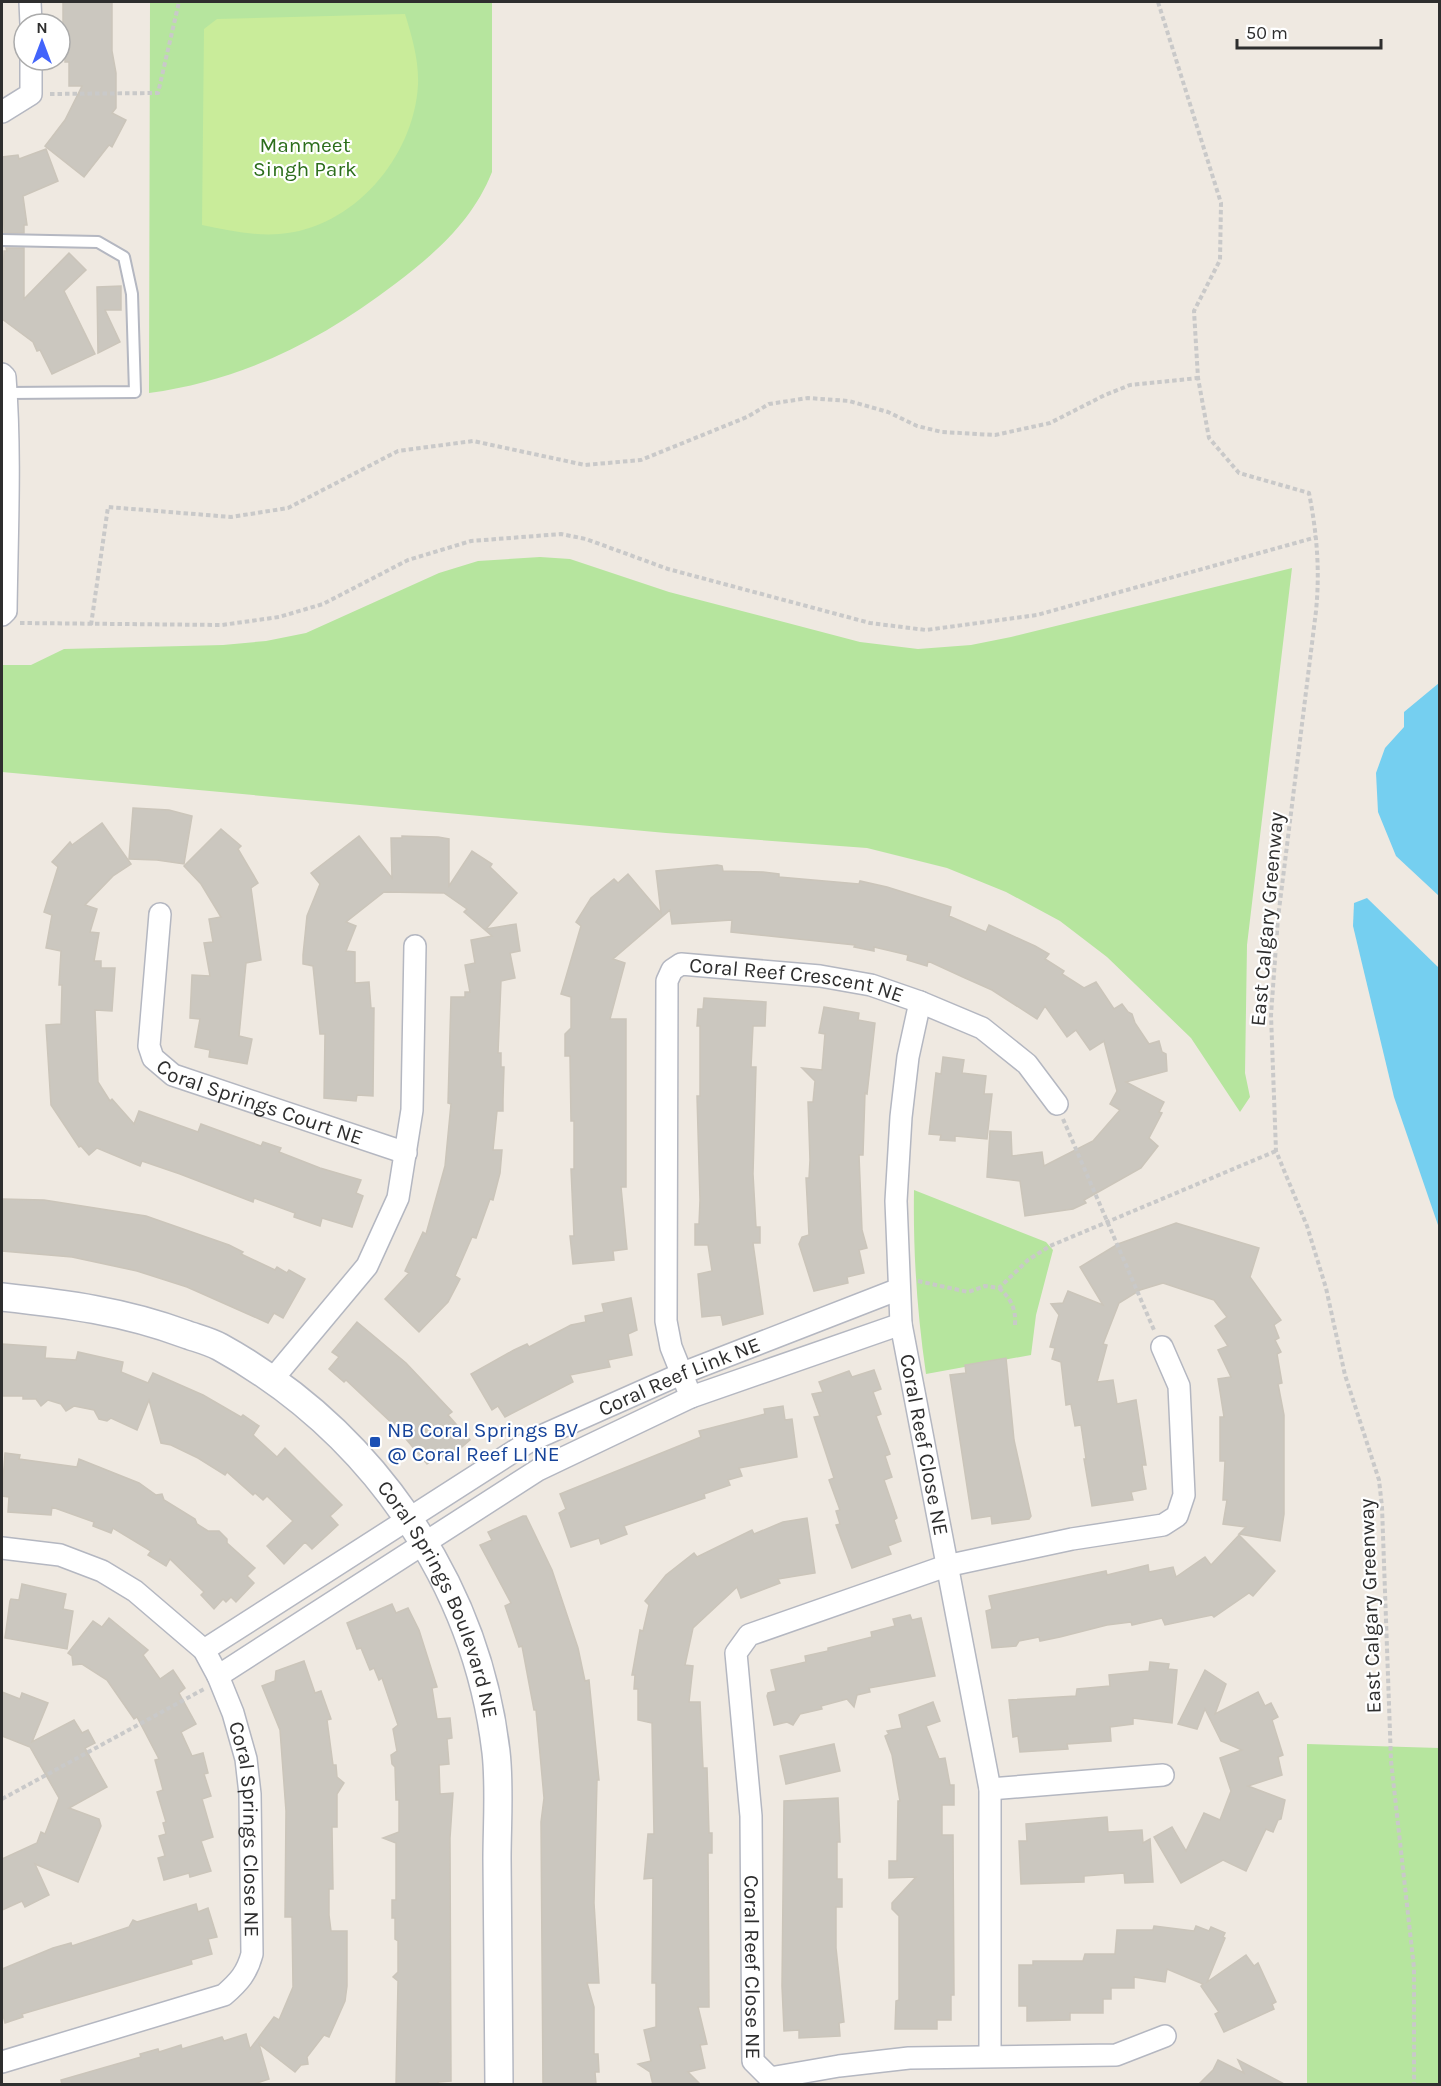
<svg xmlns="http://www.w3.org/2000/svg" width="1441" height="2086" font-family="Karla,sans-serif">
<rect width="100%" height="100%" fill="#efe9e1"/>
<g fill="#b6e59e">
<path d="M150,2H492V172C473,220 436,253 395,284C320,341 243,380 149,393Z"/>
<polygon points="540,557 570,559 669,592 860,642 918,649 971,645 1011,637 1292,568 1247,945 1245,1073 1250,1097 1240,1112 1191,1038 1107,957 1060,921 1006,892 947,868 867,848 666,833 2,772 2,665 31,665 64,649 223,645 266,641 306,633 439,573 478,561"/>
<path d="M914,1190L1046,1242L1053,1250L1036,1315L1031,1355L926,1374C917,1312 913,1252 914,1190Z"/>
<polygon points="1307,1744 1439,1748 1439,2084 1307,2084"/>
</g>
<path fill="#c9ec9a" d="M405,14C412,37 419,60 418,85C414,157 353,229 279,234C254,236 227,230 202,225L204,29L217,19Z"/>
<g fill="#75cff0">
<polygon points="1439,683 1439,896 1396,856 1378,812 1376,773 1385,748 1404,727 1404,712"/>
<polygon points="1367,898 1439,968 1439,1228 1394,1097 1353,926 1354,903"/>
</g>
<g fill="#cbc7bf" stroke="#cbc5ba" stroke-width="1.5">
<polygon points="63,2 112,2 112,51 116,73 116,108 112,113 126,120 112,147 109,145 84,177 45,146 65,120 82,86 69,86 69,62 65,62 65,29 63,29"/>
<polygon points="46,149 58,181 23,196 27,225 24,225 24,233 4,233 2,157 18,155 19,159"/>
<polygon points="6,248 24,248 24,299 69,253 86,270 64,291 95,354 52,374 40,350 37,351 33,342 2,319 4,251 7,251"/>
<polygon points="121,286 121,310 105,310 120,342 98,353 97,287"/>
<polygon points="133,808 169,810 192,816 184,864 157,860 129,859"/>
<polygon points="102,823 131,864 113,876 85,905 97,909 90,932 99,933 94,961 101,961 101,968 115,968 112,1011 95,1010 98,1082 110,1101 112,1099 134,1124 139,1111 198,1132 201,1124 261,1146 263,1142 281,1148 279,1152 320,1168 361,1180 356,1193 363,1196 352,1227 322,1218 320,1226 294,1217 295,1213 254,1198 253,1202 180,1174 142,1161 140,1166 97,1148 89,1155 81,1146 79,1147 51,1105 46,1025 61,1024 62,985 59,985 61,951 46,948 52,915 44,912 58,867 52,862 70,842 72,845"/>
<polygon points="221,829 241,846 238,849 258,883 251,888 261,960 246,963 239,1036 252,1039 247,1064 209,1057 210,1050 195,1047 200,1019 190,1018 192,975 210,976 204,943 213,942 209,919 221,917 201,884 184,866"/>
<polygon points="359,836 392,878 391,838 402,838 402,836 438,837 449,839 449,886 472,851 492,864 490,867 517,893 486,929 516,924 520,951 510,953 515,978 501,981 498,1053 501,1053 501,1067 504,1067 503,1099 503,1111 497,1111 493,1150 502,1150 500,1173 493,1200 490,1199 476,1238 472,1237 455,1276 460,1279 448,1302 419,1332 385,1299 409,1273 405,1271 423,1232 426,1234 445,1166 451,1104 448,1103 451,997 465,997 465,992 470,992 465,965 475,963 471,940 492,936 464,912 467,909 444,893 384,892 346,922 356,926 346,951 355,952 355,983 369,982 371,1008 374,1008 373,1096 357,1095 356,1101 324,1098 325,1034 320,1034 313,966 303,964 303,955 307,916 320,884 311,873"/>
<polygon points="717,865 722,866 723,871 763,872 779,874 779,877 859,884 860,881 887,887 951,907 949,916 986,932 989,925 1035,946 1049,954 1045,959 1064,971 1062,974 1084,988 1096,982 1114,1009 1122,1004 1128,1012 1132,1014 1135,1023 1149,1044 1159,1041 1162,1052 1166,1054 1167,1071 1126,1082 1164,1102 1159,1112 1162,1113 1149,1138 1158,1146 1141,1168 1084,1200 1086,1203 1073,1209 1025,1216 1020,1181 987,1177 990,1131 1011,1132 1012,1156 1042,1152 1044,1166 1093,1141 1120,1110 1110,1104 1117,1091 1104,1041 1090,1050 1076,1030 1067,1037 1045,1006 1037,1019 992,990 965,978 928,961 927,966 907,960 908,955 874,947 874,951 854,947 855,945 731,932 732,920 672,924 670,910 613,959 625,963 610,1019 626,1019 626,1187 621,1187 627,1249 613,1251 614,1260 573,1264 570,1236 574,1236 571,1169 574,1169 574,1121 571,1121 570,1056 565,1056 565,1034 571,1028 571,997 561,994 581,926 576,922 591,898 614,879 618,883 628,874 661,913 656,871"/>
<polygon points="704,998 766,1002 765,1026 753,1026 751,1067 756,1067 753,1174 756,1227 760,1227 760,1243 753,1243 763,1314 723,1325 721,1315 702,1317 698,1274 712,1271 708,1245 695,1245 695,1224 699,1224 700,1200 697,1096 700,1096 700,1026 697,1026 698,1009 703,1009"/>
<polygon points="824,1007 859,1013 858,1020 875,1023 867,1094 865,1093 863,1155 859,1155 862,1230 867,1248 859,1250 864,1273 847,1277 848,1283 814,1291 799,1244 802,1237 809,1235 806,1178 809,1178 810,1160 808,1102 813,1102 815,1081 802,1068 822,1070 825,1034 819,1033"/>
<polygon points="943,1057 964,1060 962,1073 986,1076 984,1094 992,1094 987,1139 955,1136 955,1141 940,1140 941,1135 929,1134 936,1073 941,1074"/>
<polygon points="2,1199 44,1200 146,1216 229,1245 243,1252 241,1254 275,1270 277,1267 287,1273 289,1270 305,1279 283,1318 274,1313 268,1323 187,1287 137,1271 72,1257 2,1251"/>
<polygon points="1176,1223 1259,1248 1250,1277 1281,1320 1274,1325 1279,1338 1275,1340 1281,1352 1277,1354 1282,1383 1278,1384 1284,1415 1284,1514 1280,1541 1239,1534 1246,1527 1223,1524 1227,1500 1223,1500 1225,1461 1220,1461 1220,1417 1224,1417 1218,1379 1231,1377 1218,1350 1228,1346 1215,1326 1227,1317 1214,1300 1163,1283 1140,1290 1119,1303 1103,1344 1107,1345 1097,1382 1113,1380 1117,1404 1136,1400 1146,1465 1142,1465 1146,1489 1131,1492 1133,1500 1092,1506 1084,1459 1086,1459 1081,1425 1075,1426 1071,1404 1066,1405 1061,1362 1052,1359 1055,1348 1050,1347 1059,1315 1051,1304 1063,1303 1068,1291 1103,1305 1080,1267 1118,1244"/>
<polygon points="631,1298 637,1330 628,1334 632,1355 608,1360 610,1367 570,1375 573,1382 505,1417 498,1406 492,1410 471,1374 514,1350 527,1344 529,1347 571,1325 586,1322 585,1316 604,1312 602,1304"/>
<polygon points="357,1322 406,1363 452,1412 448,1415 470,1440 447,1460 437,1456 427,1464 395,1426 346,1380 344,1382 329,1369 339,1357 332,1352"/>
<polygon points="2,1344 46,1347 45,1358 76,1360 78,1352 123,1362 121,1372 148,1383 153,1373 203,1395 241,1417 243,1415 259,1426 253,1435 277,1457 285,1448 342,1505 330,1516 338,1525 312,1549 305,1542 284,1564 267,1546 293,1521 267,1496 263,1500 255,1493 253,1495 227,1472 225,1475 198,1458 171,1445 161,1443 149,1400 137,1430 111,1418 107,1421 99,1419 94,1410 74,1406 66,1411 61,1404 48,1400 41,1406 36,1399 23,1399 23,1396 2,1396"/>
<polygon points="1006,1358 1014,1440 1031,1516 1029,1519 992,1524 991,1516 972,1519 950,1375 966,1373 965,1365"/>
<polygon points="874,1370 881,1389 873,1392 881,1414 876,1416 890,1454 885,1456 892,1477 884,1480 897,1518 894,1520 901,1541 888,1546 891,1554 852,1568 836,1525 840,1524 836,1511 840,1510 829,1480 834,1478 814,1417 820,1416 812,1394 823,1392 819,1382 849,1371 852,1377"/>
<polygon points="783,1406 785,1420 792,1419 797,1457 739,1468 742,1476 728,1480 730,1485 704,1494 705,1498 624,1526 627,1534 601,1544 599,1538 571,1547 559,1513 566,1509 560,1494 701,1437 699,1431 765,1414 764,1409"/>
<polygon points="5,1453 20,1455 19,1459 77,1467 79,1459 139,1483 156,1495 162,1494 164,1500 195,1519 197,1524 208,1531 219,1531 227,1539 227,1543 255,1568 247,1576 254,1583 236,1602 231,1597 226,1602 223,1599 214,1609 201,1595 204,1592 170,1559 166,1566 148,1555 151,1551 113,1528 111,1533 93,1526 94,1522 52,1507 51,1515 8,1512 9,1497 2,1496"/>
<polygon points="523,1516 526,1516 552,1570 578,1648 585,1681 589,1680 599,1780 597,1780 594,1903 599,1983 587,1983 594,2007 594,2054 598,2054 599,2072 595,2072 596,2084 543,2085 541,1822 544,1798 536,1710 534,1710 522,1646 519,1647 505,1606 511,1603 480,1545 492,1540 488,1532"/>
<polygon points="807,1518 815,1573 778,1579 780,1583 741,1598 737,1587 693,1628 685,1665 693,1666 689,1702 700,1702 703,1768 707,1768 709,1833 712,1833 712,1853 708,1853 709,2007 698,2007 707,2044 700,2045 705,2068 688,2072 701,2085 653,2085 650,2072 638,2064 651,2061 644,2030 656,2027 656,1983 652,1983 653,1878 644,1879 648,1834 654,1834 652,1723 638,1720 638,1689 634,1689 635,1675 632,1675 640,1630 643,1631 649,1605 645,1601 666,1575 694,1553 697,1557 752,1530 754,1534 783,1522"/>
<polygon points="1239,1535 1275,1571 1253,1596 1249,1593 1214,1617 1212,1615 1165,1625 1162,1618 1132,1625 1131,1622 1107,1625 1060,1637 1040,1641 1039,1637 1019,1641 1016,1646 992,1648 986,1611 992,1609 989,1596 1106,1571 1107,1575 1148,1565 1149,1572 1173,1567 1176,1577 1205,1557 1211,1565"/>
<polygon points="22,1584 66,1594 63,1609 73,1611 67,1649 5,1638 10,1601 11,1599 19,1600"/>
<polygon points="392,1604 396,1613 408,1608 419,1630 437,1687 432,1688 437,1719 450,1718 452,1738 447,1739 449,1764 439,1765 440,1794 453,1793 450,1838 451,2081 438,2082 438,2085 396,2085 398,1981 393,1977 398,1972 398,1941 395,1939 395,1918 392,1918 392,1900 396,1900 396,1843 383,1838 399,1832 399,1800 396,1800 395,1767 392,1764 391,1755 397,1751 393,1729 398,1725 382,1678 379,1680 374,1668 370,1670 361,1648 357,1649 347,1623"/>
<polygon points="910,1615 912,1620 921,1618 935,1676 869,1688 870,1692 857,1695 854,1707 847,1699 821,1706 822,1709 800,1714 793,1725 787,1722 774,1725 767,1696 768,1693 776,1691 771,1670 806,1662 805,1656 828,1651 828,1648 872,1637 871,1632 895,1626 893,1619"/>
<polygon points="109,1618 148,1650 143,1655 160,1679 173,1670 185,1688 179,1693 196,1724 181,1732 192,1756 203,1753 208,1773 204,1774 211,1796 202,1799 213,1837 201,1841 211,1871 190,1877 189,1873 164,1880 158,1858 165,1856 159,1836 166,1834 163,1823 166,1822 157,1792 163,1790 155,1760 159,1759 137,1717 134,1719 107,1680 82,1664 73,1665 72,1656 68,1653 93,1621 102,1627"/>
<polygon points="304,1661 315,1693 321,1691 331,1719 327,1720 333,1765 336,1765 337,1777 344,1783 337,1794 337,1827 332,1827 333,1889 329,1889 329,1915 331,1931 347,1931 347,1986 345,2001 329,2037 324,2035 307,2057 308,2064 301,2065 295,2072 259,2044 269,2079 251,2085 62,2085 61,2080 141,2057 140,2054 158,2049 159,2052 181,2045 182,2049 222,2037 224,2041 246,2034 250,2049 274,2017 279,2020 293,1987 292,1917 285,1917 286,1811 280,1730 262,1686 275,1681 276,1671"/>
<polygon points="1150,1662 1169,1664 1168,1669 1177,1670 1172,1723 1133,1718 1133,1724 1110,1727 1111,1741 1067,1744 1068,1749 1020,1752 1018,1736 1013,1737 1009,1700 1076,1696 1077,1689 1110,1686 1109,1675 1149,1671"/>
<polygon points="1205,1670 1226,1684 1215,1714 1258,1692 1265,1706 1271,1703 1278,1717 1272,1720 1283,1755 1278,1757 1282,1775 1248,1786 1285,1800 1281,1819 1278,1820 1273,1832 1266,1829 1246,1871 1223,1860 1181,1883 1154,1837 1172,1827 1186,1851 1204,1813 1220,1820 1231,1791 1220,1758 1242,1750 1221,1741 1205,1709 1197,1729 1178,1724"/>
<polygon points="2,1692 20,1699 22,1693 48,1703 32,1742 74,1720 82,1733 88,1730 95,1743 85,1748 107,1787 69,1808 99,1819 101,1826 78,1882 35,1864 49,1895 25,1907 22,1901 2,1910 2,1859 37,1843 41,1832 45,1834 59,1798 30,1747 2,1736"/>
<polygon points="933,1702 940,1721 926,1726 939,1759 945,1758 950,1785 954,1785 954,1805 942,1805 942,1835 953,1835 954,1995 951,1995 951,2020 937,2020 937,2029 895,2029 896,2001 899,2000 899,1916 892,1909 892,1903 916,1877 889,1878 889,1861 897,1861 898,1801 900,1801 892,1755 885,1736 889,1734 887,1731 902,1728 899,1715"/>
<polygon points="834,1744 840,1771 786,1784 780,1756"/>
<polygon points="838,1798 840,1842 837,1842 837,1879 842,1879 842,1907 836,1907 836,1948 844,2022 839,2023 840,2036 799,2038 799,2030 784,2031 782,1986 784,1801"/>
<polygon points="1107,1817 1108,1832 1142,1830 1143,1843 1150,1839 1153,1882 1125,1883 1124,1873 1084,1876 1084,1882 1021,1884 1019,1841 1027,1841 1026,1824"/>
<polygon points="196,1904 198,1912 208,1908 217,1937 208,1939 212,1954 191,1960 192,1964 22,2014 23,2017 5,2023 2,2011 2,1969 53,1948 71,1943 72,1946 129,1927 133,1920 137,1922"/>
<polygon points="1154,1926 1194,1931 1196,1926 1209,1931 1211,1927 1225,1933 1223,1937 1225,1938 1207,1982 1246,1955 1254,1966 1258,1963 1276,2002 1272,2004 1274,2009 1224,2032 1215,2014 1219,2012 1201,1986 1203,1984 1167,1969 1165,1982 1134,1977 1134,1988 1111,1988 1111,1999 1103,1999 1103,2013 1070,2013 1070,2020 1027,2021 1027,2006 1019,2006 1019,1965 1033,1965 1033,1961 1083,1961 1085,1954 1115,1954 1117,1930 1153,1930"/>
<polygon points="1218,2060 1244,2073 1238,2060 1286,2085 1198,2085 1213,2070"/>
</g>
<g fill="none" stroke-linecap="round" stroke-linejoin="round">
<g stroke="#b4b7c1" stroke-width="14">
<polyline id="service" points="2,240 98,242 124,257 132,294 135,392 7,393"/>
</g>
<g stroke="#b4b7c1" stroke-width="24">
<g id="minor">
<polyline points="30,2 31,24"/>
<polyline points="2,112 31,94 31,60"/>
<path d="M2,374L5,377C11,454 7,533 6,611L2,615"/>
<path id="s1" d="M160,914L149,1046L153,1058L173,1075L406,1153"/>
<path id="s2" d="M920,1002L908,1057L901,1117L896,1201L901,1324L990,1789V2056"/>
<path id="s3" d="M1162,1347L1179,1386L1184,1495L1177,1516L1163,1525L1072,1539L946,1566L749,1635L736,1653L751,1816L753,2061L770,2078L839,2066L909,2058L1116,2055L1165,2036"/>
<polyline points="271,1381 367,1266 398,1198 412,1110 415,946"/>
<path id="s4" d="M691,1397L671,1347L666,1321L667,981L672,970L681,964L820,976L871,985L920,1002L982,1028L1027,1064L1057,1104"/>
<path id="s5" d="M2,1548L60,1555L102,1571L135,1591L204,1650L218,1676L233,1713L246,1759L250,1794L252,1954C247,1973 239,1982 224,1995L2,2062"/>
<path id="s6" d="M204,1650L530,1441L683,1373L899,1289"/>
<polyline points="218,1676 538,1470 691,1397 901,1324"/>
<polyline points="990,1789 1163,1775"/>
</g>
</g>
<g stroke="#b4b7c1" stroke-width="30">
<g id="tertiary">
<path id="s7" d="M2,1297C66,1304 123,1311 185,1334C196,1338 209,1341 220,1347C370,1430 476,1581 496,1752C500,1787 497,1824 497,1859C498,1934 498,2009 499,2084"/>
</g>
</g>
<g stroke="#c9c9c9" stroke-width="4" stroke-dasharray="4.5 3" stroke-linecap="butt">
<path d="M1158,2L1221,203L1220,260L1194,311L1198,378L1209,438L1239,473L1309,493C1317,534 1320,570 1316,611L1278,918L1271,1015L1276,1151L1307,1226L1326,1288L1345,1375L1379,1480L1382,1507L1391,1761L1414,1968V2084"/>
<polyline points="50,94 158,93 179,2"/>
<polyline points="20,623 222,625 279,617 323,604 408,560 471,541 561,534 586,539 668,569 870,623 926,630 1037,615 1317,537"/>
<polyline points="91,625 108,507 231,517 288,508 398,451 473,441 585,465 641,460 747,417 769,404 808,398 849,401 888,412 917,426 942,432 995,435 1050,423 1105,395 1130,385 1198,378"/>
<polyline points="1063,1119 1154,1330"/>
<polyline points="918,1281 968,1292 985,1286 999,1288 1028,1260 1050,1246 1276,1151"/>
<path d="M999,1288C1011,1299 1016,1308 1015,1325"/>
<polyline points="2,1799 204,1689"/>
</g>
<use href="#service" stroke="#fff" stroke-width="10"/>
<use href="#minor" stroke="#fff" stroke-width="21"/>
<use href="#tertiary" stroke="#fff" stroke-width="27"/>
</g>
<rect fill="#1a4fb4" stroke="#fff" stroke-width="2" x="369" y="1436" width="12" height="12" rx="3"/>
<g text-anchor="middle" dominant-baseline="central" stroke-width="4.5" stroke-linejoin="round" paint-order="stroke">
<g font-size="21" fill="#2c6e1b" stroke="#fff">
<text x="305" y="145">Manmeet<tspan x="305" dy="24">Singh Park</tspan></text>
</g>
<g font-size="21" fill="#2e2e2e" stroke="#fff">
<text transform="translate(1267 919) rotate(-85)">East Calgary Greenway</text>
<text stroke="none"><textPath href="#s4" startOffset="560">Coral Reef Crescent NE</textPath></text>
<text stroke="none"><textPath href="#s1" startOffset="262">Coral Springs Court NE</textPath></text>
<text stroke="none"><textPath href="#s6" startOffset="550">Coral Reef Link NE</textPath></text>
<text stroke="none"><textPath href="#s2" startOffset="447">Coral Reef Close NE</textPath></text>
<text stroke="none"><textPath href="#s7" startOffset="568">Coral Springs Boulevard NE</textPath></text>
<text transform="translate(1370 1606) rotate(-92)">East Calgary Greenway</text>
<text stroke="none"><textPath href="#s5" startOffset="420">Coral Springs Close NE</textPath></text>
<text stroke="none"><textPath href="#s3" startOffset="957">Coral Reef Close NE</textPath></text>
</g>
<g font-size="21" fill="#164399" stroke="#fff" text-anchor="start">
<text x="387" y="1430">NB Coral Springs BV<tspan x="387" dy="24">@ Coral Reef LI NE</tspan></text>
</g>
</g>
<rect width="1441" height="2086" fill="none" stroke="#2e2e2e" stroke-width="6"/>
<g transform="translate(42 42)"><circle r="28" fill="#ffffff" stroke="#ababab" stroke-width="1.5"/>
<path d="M0-4.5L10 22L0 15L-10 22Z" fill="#4264fb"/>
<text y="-9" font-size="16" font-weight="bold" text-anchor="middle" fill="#2e2e2e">N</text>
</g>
<path d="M1237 39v9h144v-9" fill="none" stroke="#2e2e2e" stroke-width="3"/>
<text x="1246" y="39" font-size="18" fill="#2e2e2e" stroke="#ffffff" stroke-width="4.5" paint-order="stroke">50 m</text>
</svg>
